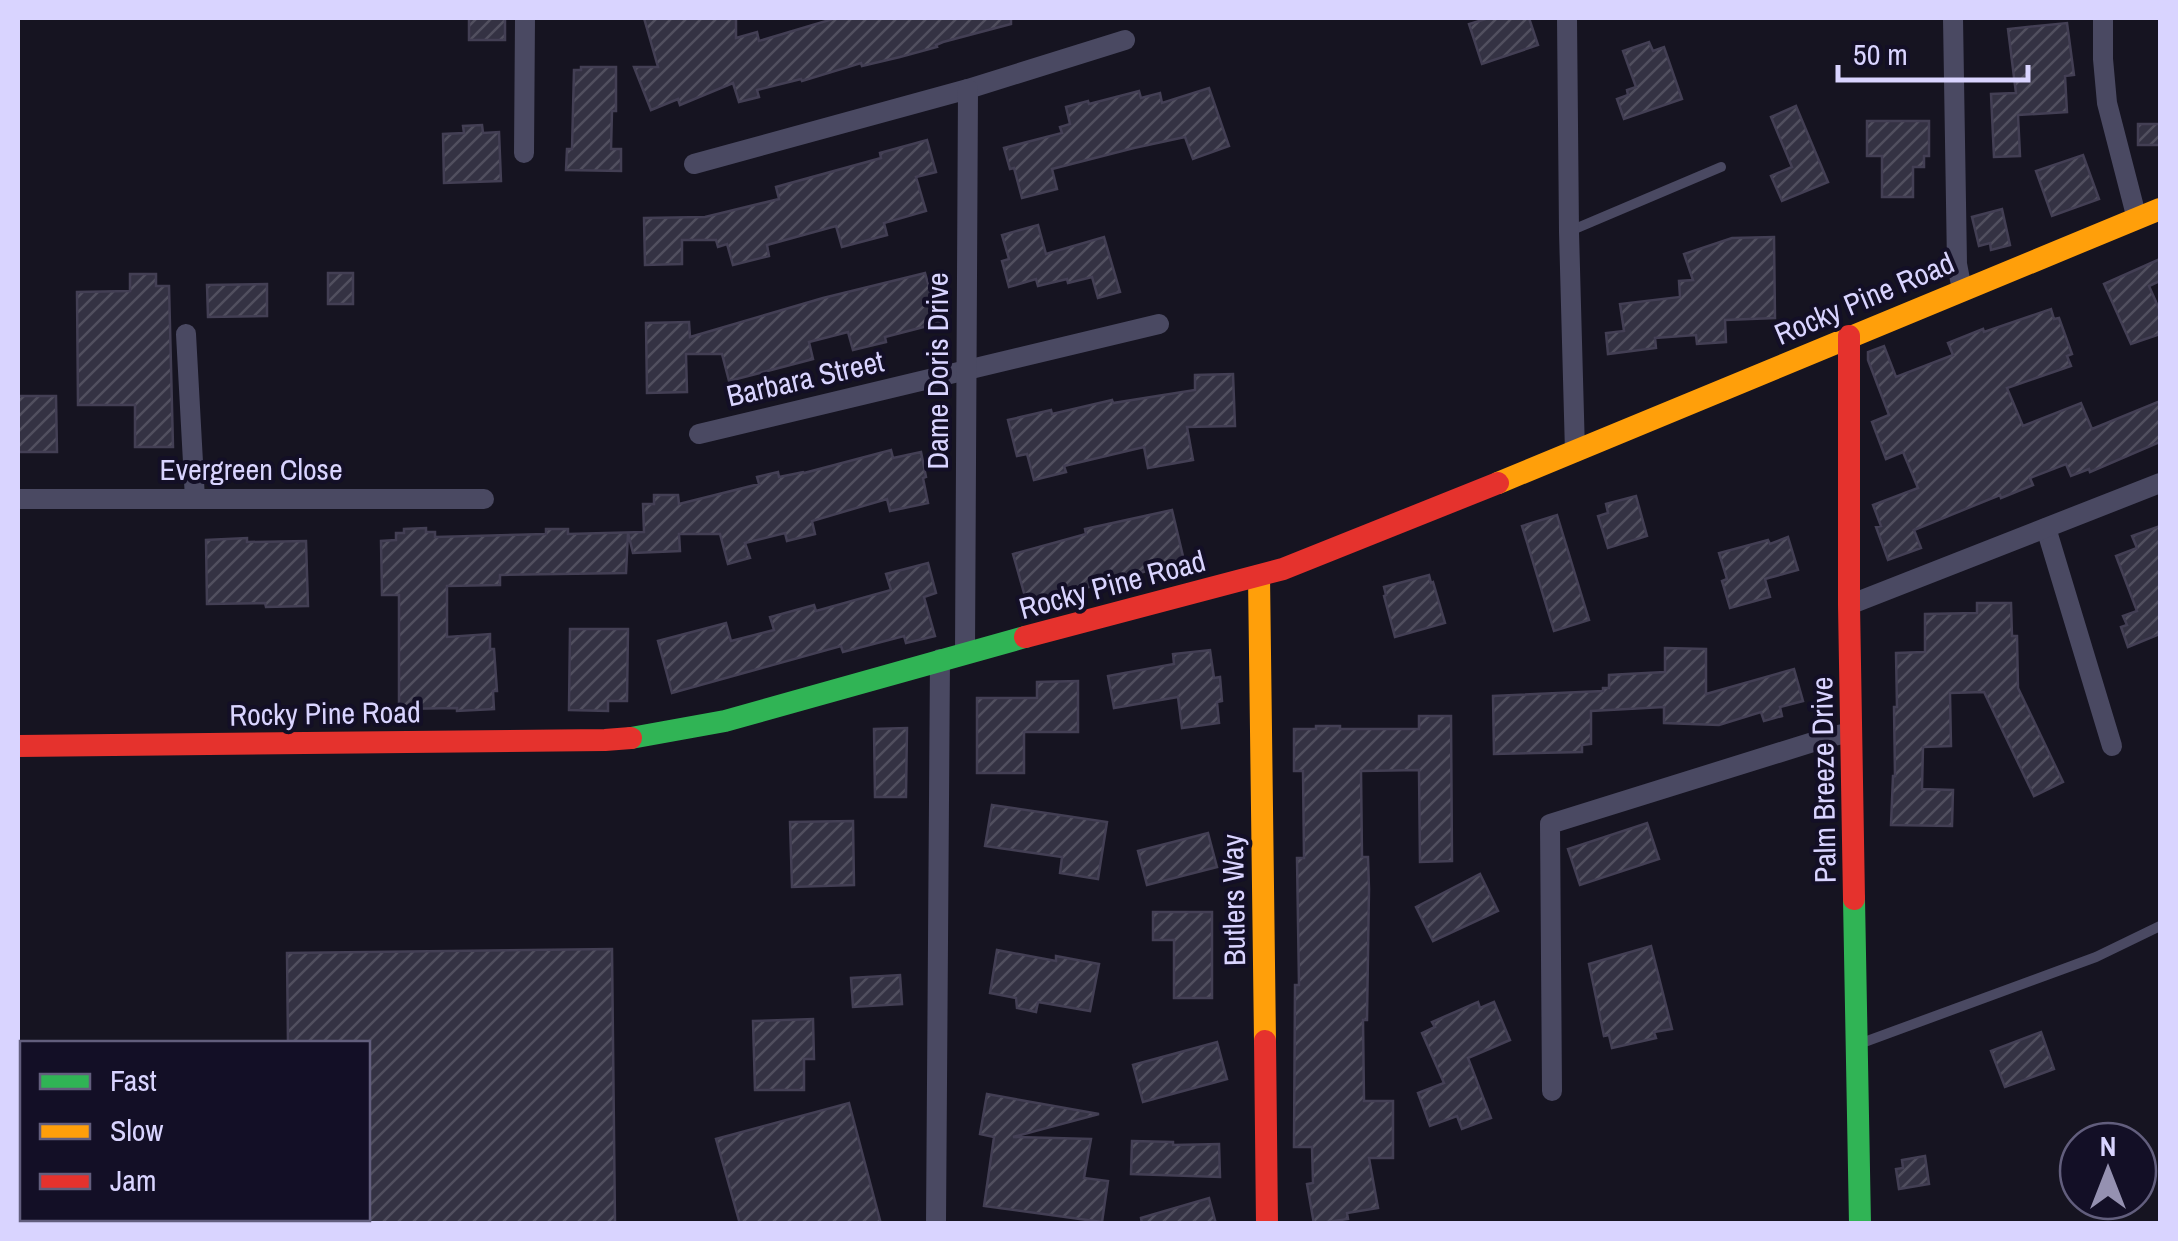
<svg xmlns="http://www.w3.org/2000/svg" width="2178" height="1241" font-family="'Archivo Narrow',sans-serif">
<defs>
<pattern id="building-hatch" width="6" height="6" patternUnits="userSpaceOnUse" patternTransform="scale(2.5)"><rect width="6" height="6" fill="#343243"/><path d="M-1 1l2-2M0 6l6-6M5 7l2-2" fill="none" stroke="#514f5f"/></pattern>
</defs>
<rect width="100%" height="100%" fill="#161421"/>
<g fill="url(#building-hatch)" stroke="#433f54" stroke-width="2.5">
<rect x="469" y="18" width="36" height="22"/>
<polygon points="644,18 736,18 736,38 757,32 759,41 836,18 1011,18 1011,24 943,42 936,45 937,47 900,57 862,66 861,63 802,81 801,79 757,90 759,97 739,102 733,83 680,105 678,99 651,110 634,67 658,67"/>
<polygon points="1489,18 1529,18 1538,45 1482,64 1469,24"/>
<polygon points="2067,23 2074,75 2065,76 2067,112 2018,115 2020,156 1994,157 1991,94 2016,93 2008,29"/>
<polygon points="1649,42 1653,51 1664,47 1682,99 1624,119 1617,99 1628,95 1627,90 1636,87 1623,51"/>
<polygon points="581,67 616,67 616,111 612,111 611,149 621,149 621,171 566,170 567,149 572,149 574,70 581,70"/>
<polygon points="1209,88 1229,146 1193,159 1185,137 1134,148 1052,169 1057,189 1022,198 1014,168 1010,169 1004,148 1062,133 1060,127 1070,124 1066,107 1088,101 1089,104 1139,91 1141,98 1160,93 1162,103"/>
<polygon points="1796,106 1828,182 1782,201 1771,176 1792,167 1771,117"/>
<polygon points="1867,121 1929,121 1929,156 1924,156 1924,167 1913,167 1913,197 1882,197 1882,156 1867,156"/>
<rect x="2138" y="124" width="22" height="21"/>
<polygon points="482,125 483,133 499,132 501,181 444,183 443,134 464,133 463,126"/>
<polygon points="927,140 936,172 916,177 926,211 884,223 887,235 842,247 836,226 767,245 769,256 733,265 727,244 718,247 716,240 682,240 682,264 645,265 644,218 705,217 779,199 776,187 881,158 880,153"/>
<polygon points="2083,155 2099,199 2052,216 2036,171"/>
<polygon points="2002,209 2010,245 1991,250 1990,243 1979,246 1972,217"/>
<polygon points="1038,225 1046,254 1104,237 1120,292 1098,298 1092,277 1068,283 1067,279 1038,286 1036,279 1009,287 1002,261 1009,259 1002,235"/>
<polygon points="1774,237 1775,318 1725,320 1726,342 1697,344 1696,335 1655,338 1656,348 1608,354 1606,333 1624,331 1620,304 1680,297 1679,281 1693,280 1684,254 1732,238"/>
<polygon points="2160,259 2160,281 2149,286 2160,311 2160,334 2131,344 2104,284"/>
<rect x="328" y="273" width="25" height="31"/>
<polygon points="925,273 939,323 885,337 886,342 853,350 848,332 809,342 813,359 729,381 722,354 686,354 687,392 647,393 646,323 689,322 690,337 823,298"/>
<polygon points="130,274 156,274 156,286 169,286 173,447 135,447 135,405 78,405 77,292 130,291"/>
<polygon points="267,284 267,316 208,317 207,285"/>
<polygon points="2051,309 2054,319 2059,318 2072,354 2067,356 2071,366 2007,388 2023,426 2081,403 2092,429 2160,401 2160,442 2090,472 2089,469 2071,476 2066,464 2030,478 2033,485 2001,498 2000,495 1914,530 1921,548 1888,560 1876,527 1881,526 1873,505 1918,488 1903,452 1886,459 1872,422 1889,415 1868,360 1868,352 1884,346 1896,377 1953,355 1948,343 1983,329 1984,332"/>
<polygon points="1233,374 1235,426 1187,427 1193,460 1148,468 1144,447 1064,466 1066,472 1034,480 1027,454 1017,456 1008,420 1051,410 1052,414 1112,400 1113,403 1195,390 1195,375"/>
<polygon points="18,396 56,396 57,452 18,452"/>
<polygon points="891,450 893,458 921,452 926,477 923,478 928,503 890,511 887,499 812,521 815,534 787,541 785,533 745,543 750,558 728,564 720,534 679,534 680,551 633,553 628,533 626,573 500,575 500,585 447,586 447,637 490,634 490,649 494,649 497,691 493,691 494,709 457,711 457,708 399,709 399,595 382,595 381,541 396,540 396,533 404,533 404,529 426,528 426,532 435,532 435,537 546,534 546,529 568,529 568,534 644,532 643,504 654,504 654,495 678,495 679,504 759,484 757,477 778,472 779,477 803,472 804,473"/>
<polygon points="1636,496 1647,536 1608,548 1598,516 1608,513 1606,504"/>
<polygon points="1172,510 1187,573 1156,580 1154,569 1042,600 1041,596 1026,600 1013,554 1086,534 1085,529"/>
<polygon points="1557,515 1589,620 1554,631 1522,526"/>
<polygon points="2160,526 2160,634 2128,647 2121,627 2127,625 2123,616 2137,611 2116,556 2137,548 2132,536"/>
<polygon points="1788,537 1798,570 1765,579 1770,597 1730,608 1722,581 1727,579 1719,553 1768,540 1770,544"/>
<polygon points="247,538 247,542 306,541 308,606 266,607 265,603 207,604 206,540"/>
<polygon points="928,563 936,593 924,597 935,636 906,643 904,636 843,652 841,646 672,693 658,641 726,623 731,641 774,630 770,617 814,605 816,611 891,590 886,574"/>
<polygon points="1429,575 1431,583 1433,582 1445,623 1395,637 1384,596 1386,595 1384,587"/>
<polygon points="1977,603 2011,603 2012,636 2017,636 2018,688 2063,782 2034,796 1984,692 1950,693 1951,746 1923,747 1922,789 1953,790 1952,826 1891,825 1893,776 1895,776 1894,707 1897,707 1896,653 1925,652 1925,614 1977,613"/>
<polygon points="570,629 628,629 627,701 608,701 608,711 569,710"/>
<polygon points="1665,648 1706,649 1706,694 1794,669 1803,701 1780,707 1782,716 1764,721 1761,712 1719,725 1664,723 1664,707 1591,711 1591,744 1582,745 1582,752 1494,754 1493,696 1603,691 1603,688 1609,688 1609,675 1665,672"/>
<polygon points="1210,650 1214,678 1220,677 1222,701 1217,702 1219,723 1182,728 1178,697 1114,708 1108,676 1174,664 1173,654"/>
<polygon points="1078,681 1078,732 1024,732 1024,773 977,773 977,698 1037,698 1037,682"/>
<polygon points="1419,716 1451,716 1452,861 1420,862 1419,770 1361,771 1362,857 1368,857 1369,889 1367,1020 1363,1020 1364,1101 1393,1101 1393,1158 1369,1158 1378,1208 1347,1213 1348,1219 1314,1224 1307,1184 1313,1183 1312,1147 1294,1147 1295,985 1299,985 1297,858 1304,858 1303,771 1294,771 1294,729 1316,729 1316,726 1340,726 1340,729 1419,729"/>
<polygon points="907,728 906,797 875,797 874,729"/>
<polygon points="992,805 1107,822 1098,879 1060,873 1062,857 985,846"/>
<polygon points="853,821 854,885 792,887 790,822"/>
<polygon points="1647,823 1659,859 1580,885 1568,849"/>
<polygon points="1208,833 1217,867 1147,885 1138,851"/>
<polygon points="1480,874 1498,911 1433,941 1416,907"/>
<polygon points="1153,912 1212,912 1212,998 1174,998 1174,940 1153,940"/>
<polygon points="1651,946 1672,1029 1654,1032 1656,1038 1612,1048 1609,1035 1604,1036 1589,964"/>
<polygon points="612,949 615,1224 368,1224 368,1044 288,1044 287,953"/>
<polygon points="997,950 1056,961 1056,956 1099,964 1090,1011 1038,1002 1036,1012 1017,1008 1016,998 990,993"/>
<polygon points="900,975 902,1004 853,1007 851,978"/>
<polygon points="1478,1002 1480,1008 1494,1002 1510,1040 1468,1058 1491,1118 1462,1129 1457,1116 1430,1126 1418,1093 1444,1083 1422,1033 1435,1027 1432,1022"/>
<polygon points="813,1019 814,1059 804,1059 804,1090 755,1090 753,1021"/>
<polygon points="2041,1032 2054,1069 2005,1087 1991,1051"/>
<polygon points="1217,1042 1227,1079 1143,1102 1133,1065"/>
<polygon points="987,1094 1099,1114 1013,1137 1091,1139 1084,1178 1108,1181 1102,1222 984,1206 994,1137 980,1134"/>
<polygon points="849,1103 881,1224 740,1224 716,1139"/>
<polygon points="1132,1141 1173,1142 1173,1145 1219,1144 1220,1177 1131,1174"/>
<polygon points="1925,1156 1929,1184 1899,1189 1896,1169 1903,1168 1902,1160"/>
<polygon points="1209,1198 1216,1224 1142,1224 1141,1218"/>
</g>
<g fill="none" stroke-linecap="round" stroke-linejoin="round">
<g stroke="#4a4962" stroke-width="10">
<polyline points="1570,231 1721,167"/>
<polyline points="1859,1044 2096,957 2160,926"/>
</g>
<g stroke="#4a4962" stroke-width="20">
<polyline points="1567,18 1569,232 1575,452"/>
<polyline points="1953,18 1957,264 1962,290"/>
<polyline points="2103,18 2103,59 2107,103 2137,219"/>
<polyline points="524,153 525,18"/>
<polyline points="694,164 968,89 1125,40"/>
<polyline points="186,334 195,499"/>
<polyline points="699,434 1159,324"/>
<polyline points="18,499 484,499"/>
<polyline points="2046,528 2112,746"/>
<polyline points="1849,605 2160,483"/>
<polyline points="965,653 968,89"/>
<polyline points="1552,1091 1550,824 1829,737 1852,732"/>
<polyline points="936,1224 940,659"/>
</g>
<g stroke="#30b455" stroke-width="22">
<polyline points="631,738 725,721 1025,637"/>
<polyline points="1854,899 1860,1224"/>
</g>
<g stroke="#ff9f0a" stroke-width="22">
<polyline points="1498,483 2160,209"/>
<polyline points="1259,576 1265,1041"/>
</g>
<g stroke="#e5322d" stroke-width="22">
<polyline points="1849,336 1849,605 1854,899"/>
<polyline points="1025,637 1283,569 1498,483"/>
<polyline points="18,746 605,740 631,738"/>
<polyline points="1265,1041 1267,1224"/>
</g>
</g>
<g text-anchor="middle" dominant-baseline="central" stroke-width="8" stroke-linejoin="round" paint-order="stroke">
<g font-size="30" fill="#d9d4ff" stroke="#130f26">
<text transform="translate(1864 298) rotate(-23)">Rocky Pine Road</text>
<text transform="translate(937 371) rotate(-90)">Dame Doris Drive</text>
<text transform="translate(805 378) rotate(-13)">Barbara Street</text>
<text x="251" y="469">Evergreen Close</text>
<text transform="translate(1112 584) rotate(-15)">Rocky Pine Road</text>
<text transform="translate(325 713) rotate(-1)">Rocky Pine Road</text>
<text transform="translate(1823 780) rotate(-91)">Palm Breeze Drive</text>
<text transform="translate(1233 900) rotate(-91)">Butlers Way</text>
</g>
</g>
<rect width="2178" height="1241" fill="none" stroke="#d9d4ff" stroke-width="40"/>
<rect x="20" y="1041" width="350" height="180" fill="#130f26" stroke="#625e7d" stroke-width="2.5"/>
<rect x="40" y="1074" width="50" height="15" fill="#30b455" stroke="#625e7d" stroke-width="2.5"/>
<text x="110" y="1091" font-size="30" fill="#d9d4ff">Fast</text>
<rect x="40" y="1124" width="50" height="15" fill="#ff9f0a" stroke="#625e7d" stroke-width="2.5"/>
<text x="110" y="1141" font-size="30" fill="#d9d4ff">Slow</text>
<rect x="40" y="1174" width="50" height="15" fill="#e5322d" stroke="#625e7d" stroke-width="2.5"/>
<text x="110" y="1191" font-size="30" fill="#d9d4ff">Jam</text>
<g transform="translate(2108 1171)"><circle r="48" fill="#130f26" stroke="#625e7d" stroke-width="2.5"/>
<path d="M0-8L18 38L0 25L-18 38Z" fill="#9591b1"/>
<text y="-15" font-size="28" font-weight="bold" text-anchor="middle" fill="#d9d4ff">N</text>
</g>
<path d="M1838 65v15h190v-15" fill="none" stroke="#d9d4ff" stroke-width="5"/>
<text x="1853" y="65" font-size="30" fill="#d9d4ff" stroke="#130f26" stroke-width="8" paint-order="stroke">50 m</text>
</svg>
